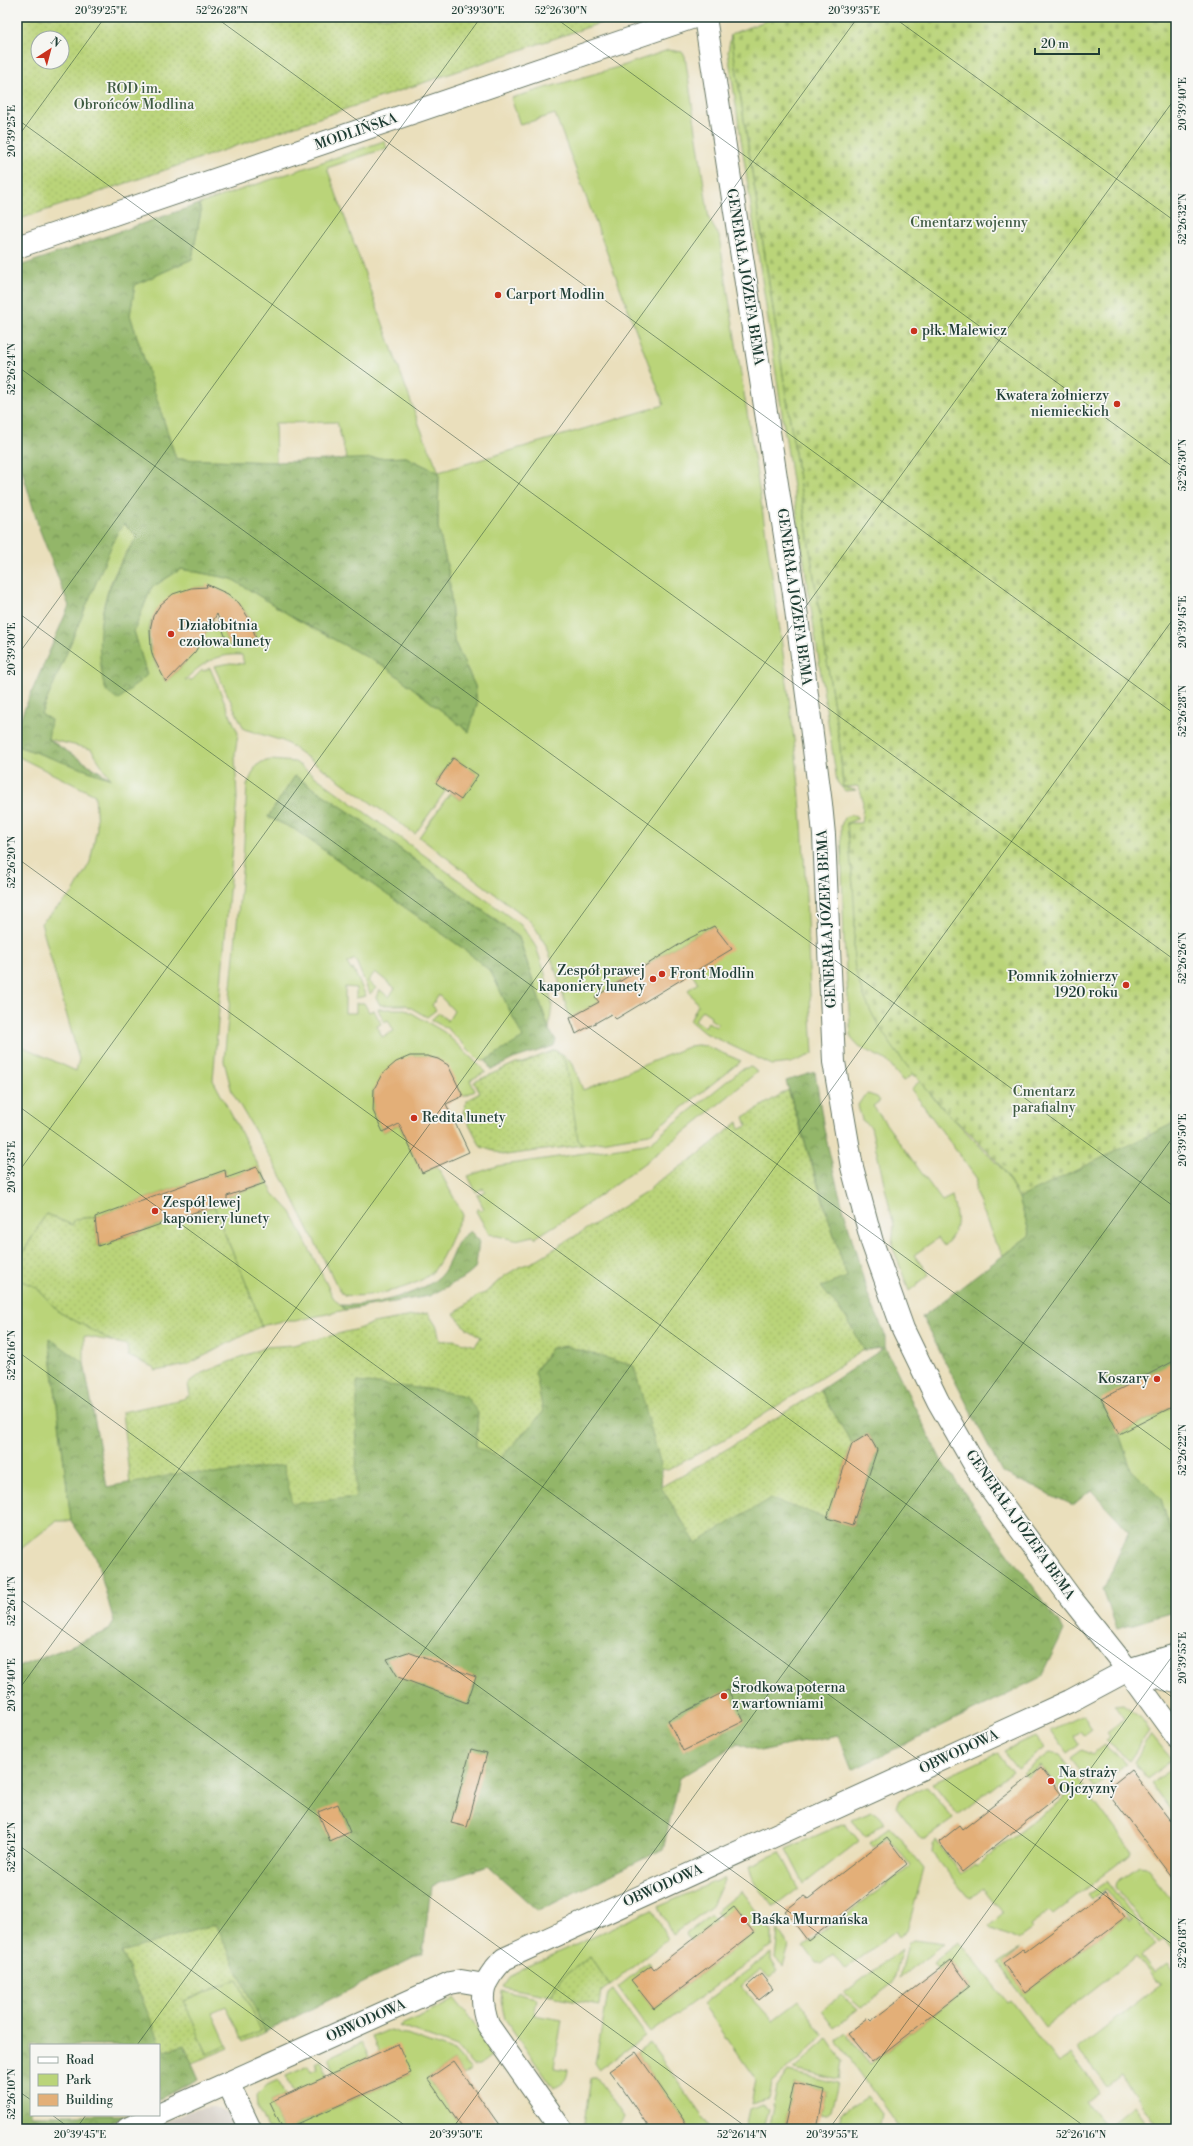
<svg xmlns="http://www.w3.org/2000/svg" width="1193" height="2146" font-family="'Libre Bodoni',serif">
<defs>
<pattern id="forest-crowns" width="20" height="18" patternUnits="userSpaceOnUse"><rect width="20" height="18" fill="#93b669"/><path d="M2 6a3 3 0 1 1 6 0M12 15a3 3 0 1 1 6 0" fill="none" stroke="#779557"/></pattern>
<pattern id="cemetery-stones" width="16" height="16" patternUnits="userSpaceOnUse"><rect width="16" height="16" fill="#bad479"/><path d="M2 7V4a2 2 0 0 1 4 0v3zM10 15v-3a2 2 0 0 1 4 0v3z" fill="#9fb769"/></pattern>
<pattern id="garden-dots" width="8" height="8" patternUnits="userSpaceOnUse"><rect width="8" height="8" fill="#bad479"/><path d="M2 2h.1M6 6h.1" fill="none" stroke="#9fb769" stroke-width="1.8" stroke-linecap="round"/></pattern>
</defs>
<rect width="100%" height="100%" fill="#f6f6f2"/>
<filter id="ink" filterUnits="userSpaceOnUse"><feTurbulence type="fractalNoise" baseFrequency=".025" numOctaves="2"/><feDisplacementMap in="SourceGraphic" scale="8" xChannelSelector="R" yChannelSelector="G"/><feConvolveMatrix kernelMatrix="1 2 1 2 8 2 1 2 1" color-interpolation-filters="sRGB"/></filter>
<filter id="wash" filterUnits="userSpaceOnUse"><feTurbulence type="fractalNoise" baseFrequency=".012" numOctaves="4" result="noise"/><feDisplacementMap in="SourceGraphic" scale="16" xChannelSelector="R" yChannelSelector="G"/><feGaussianBlur stdDeviation="0.9" result="paint"/><feColorMatrix in="noise" values="0 0 0 0 0 0 0 0 0 0 0 0 0 0 0 0 0 1.4 0 .05"/><feComposite in="paint" operator="in"/></filter>
<g filter="url(#wash)">
<rect width="100%" height="100%" fill="#eadfbc"/>
<polygon fill="#cbc2b8" points="210,2106 223,2110 232,2115 240,2129 150,2129 196,2108"/>
<g fill="#bad479" stroke="#6c8856" fill-rule="evenodd">
<polygon points="731,34 840,746 843,787 856,790 845,791 837,782 728,52"/>
<path d="M668,50L682,52L685,56L709,219L719,236C746,409 776,582 796,756C807,855 807,955 813,1054L791,1063L772,1065L703,1032L690,1021L698,1005L688,990L698,983L692,973L714,926L688,939L595,997L599,1002L570,1018C559,985 552,944 527,918L419,837L450,793L461,800L478,775L453,758L436,782L446,790L415,834L291,746L283,741L244,729L214,666L231,663L244,664L242,655C219,653 201,663 185,680H192L202,670L204,671L210,668L238,733L235,754L237,798L213,1080L273,1193L291,1212L333,1297L345,1310L295,1321H282L261,1326C250,1285 228,1247 214,1206L227,1201V1196L264,1184L257,1167L226,1178L225,1170L95,1217L75,1219L72,1225L46,1214L17,1263V1044L76,1071L79,1059L41,923L73,893L90,862L97,828L95,795L17,756V746L110,778L91,749L48,739L41,714L116,534L124,524L137,537C100,588 93,630 107,691L147,675L134,631L151,588L181,569L232,579L296,619L387,668L469,732L477,704L475,686L454,641L449,574L438,528L439,473L406,457L347,460L337,422L275,423L276,462L176,459L130,315L135,285L192,259L201,211L199,204L384,141L387,148L327,168L420,427L439,472L664,405L555,114L520,125L511,98L625,65ZM202,587C232,588 250,611 256,639L228,644L223,630L213,621L207,632L203,630L176,642L185,663L166,682C162,674 156,666 153,657C138,619 165,590 202,587ZM702,1010L711,1016L710,1019L718,1024L716,1027L708,1022L705,1027L695,1020Z"/>
<path d="M271,760L295,762L521,925L536,947L544,970L552,1004L549,1030L519,937L360,819L295,776L268,817L294,829L464,949L491,972L524,1038L491,1058L480,1061L448,1029L431,1020L439,1013L448,1021L454,1011L439,995L432,1005L436,1010L427,1017L406,1005H380L376,997L380,990L389,997L395,988L375,972L368,981L376,988L370,994L355,959L347,963L351,970L353,969L366,996L356,998V988L345,987V1013H356V1003H364L369,1012L374,1010L381,1024L377,1026L382,1037L394,1031L388,1020L384,1022L378,1009H405L444,1032L486,1072L470,1080L475,1091L463,1096L438,1059L427,1056H410L374,1089L373,1111L383,1132L399,1124L422,1173L437,1166L463,1215C452,1232 447,1252 435,1269C422,1288 365,1299 344,1295L336,1284L286,1184L232,1092L224,1061L243,861L247,785L256,766L262,762Z"/>
<path d="M850,815L857,817V819L847,823C850,855 855,888 855,920C855,937 852,953 856,969C865,1010 888,1042 914,1074L903,1081L886,1060L859,1047L851,1038L844,941L841,826L844,817Z"/>
<polygon points="697,1045 706,1046 741,1061 649,1134 582,1145 578,1140 555,1050 572,1062 583,1090 690,1046"/>
<path d="M751,1067L757,1072C687,1132 613,1190 535,1238L533,1236L515,1240L489,1234L476,1211L478,1208L480,1211L484,1209L477,1195L485,1191L483,1188L476,1192L468,1176L497,1166L645,1144L651,1142L742,1069Z"/>
<polygon points="920,1081 936,1101 1004,1171 1019,1198 1030,1235 1003,1255 995,1242 975,1191 977,1179 911,1089"/>
<path d="M868,1094L877,1097L880,1101L873,1106L942,1201L952,1196C957,1217 961,1229 944,1246L938,1238L914,1255L929,1275L909,1291L892,1245L894,1226L871,1127L862,1120L858,1105L864,1096Z"/>
<polygon points="17,1279 36,1287 59,1312 115,1342 84,1336 84,1363 49,1339 71,1521 56,1521 17,1552"/>
<polygon points="1176,1405 1176,1550 1161,1499 1131,1469 1119,1434"/>
<polygon points="1123,1704 1141,1717 1149,1731 1129,1760 1106,1741 1110,1738 1106,1733 1124,1719 1114,1705"/>
<polygon points="1083,1715 1092,1729 1084,1735 1081,1731 1074,1736 1079,1744 1067,1753 1051,1730"/>
<polygon points="1151,1734 1172,1760 1147,1779 1134,1761"/>
<polygon points="1035,1736 1044,1748 1018,1768 1004,1751"/>
<polygon points="1105,1745 1127,1763 1094,1788 1071,1758 1082,1750 1092,1755"/>
<polygon points="998,1753 1013,1772 958,1815 933,1783"/>
<polygon points="1050,1753 1060,1755 1131,1850 1130,1854 1053,1914 1050,1911 1030,1926 1032,1929 1018,1939 992,1928 989,1925 1003,1913 983,1888 971,1898 967,1896 932,1853 933,1844 936,1840 961,1874 975,1864 976,1866 1065,1797 1041,1766 1027,1777 1023,1773"/>
<polygon points="1176,1766 1176,1815 1175,1816 1151,1784"/>
<polygon points="927,1786 953,1819 925,1839 921,1839 896,1807 899,1799"/>
<polygon points="871,1812 875,1813 885,1822 865,1837 851,1820"/>
<polygon points="845,1823 859,1841 804,1884 786,1849"/>
<polygon points="890,1826 924,1869 907,1931 899,1937 895,1931 845,1970 833,1954 821,1963 816,1963 804,1946 911,1866 887,1836 873,1847 869,1842"/>
<polygon points="780,1852 799,1888 774,1907 753,1880 749,1866"/>
<polygon points="1139,1866 1146,1867 1176,1906 1176,1955 1164,1939 1158,1943 1116,1888 1117,1882"/>
<polygon points="723,1878 724,1880 712,1906 673,1935 658,1907"/>
<polygon points="1107,1881 1155,1945 1141,1956 1154,1973 1167,1963 1176,1974 1176,2122 1167,2129 1159,2129 1121,2076 1107,2087 1077,2049 1162,1983 1156,1981 1136,1956 1045,2027 998,1963 1020,1949 1003,1963 1025,1993 1125,1917 1128,1921 1130,1920 1106,1889 1091,1900 1087,1895"/>
<polygon points="741,1891 772,1932 772,1945 651,2033 618,1987 649,1962 651,1965 632,1980 654,2009 754,1933 734,1908 721,1917 716,1911"/>
<polygon points="652,1910 668,1939 610,1985 590,1957 561,1978 551,1996 504,1987 510,1978 521,1969"/>
<polygon points="711,1915 716,1921 690,1941 686,1934"/>
<polygon points="778,1931 789,1946 783,1967 775,1959"/>
<polygon points="913,1940 944,1944 900,1978 908,1944"/>
<polygon points="959,1942 1007,2002 1010,2000 1058,2063 1071,2054 1100,2092 1086,2102 1108,2129 900,2129 836,2040 846,2033 870,2064 970,1986 951,1960 938,1970 933,1963"/>
<polygon points="902,1949 893,1983 861,2008 844,1993"/>
<polygon points="771,1953 771,1960 778,1971 769,1978 761,1969 741,1986 773,2021 799,2001 824,2035 772,2083 769,2099 751,2104 756,2080 703,2004"/>
<polygon points="237,1979 261,2030 241,2039 226,2006 212,2012 227,2045 208,2055 183,2002"/>
<polygon points="613,1990 646,2036 599,2070 595,2064 608,1994"/>
<path d="M502,1991L537,1998L534,2015L562,2020L554,2068L568,2070C567,2080 563,2085 553,2088L505,2019L501,2001Z"/>
<polygon points="841,1995 858,2010 834,2028 821,2011"/>
<polygon points="454,1998 496,2053 480,2065 473,2066 457,2047 399,2026 447,2004"/>
<polygon points="391,2029 455,2052 471,2070 464,2075 454,2061 428,2079 463,2129 287,2129 411,2073 379,2053 372,2037"/>
<polygon points="827,2039 842,2061 839,2079 793,2069"/>
<polygon points="362,2042 369,2057 335,2073 329,2057"/>
<polygon points="650,2043 711,2129 690,2129 636,2052"/>
<polygon points="321,2060 328,2076 293,2092 286,2076 309,2066 312,2072 318,2069 315,2063"/>
<polygon points="788,2072 838,2083 831,2112 827,2115 820,2114 825,2090 794,2083 784,2129 768,2129 777,2088"/>
<path d="M591,2078H597L624,2117C618,2133 596,2129 583,2129Z"/>
<polygon points="278,2080 285,2095 270,2102 283,2129 267,2129 258,2108 257,2095 267,2085"/>
<polygon points="867,2096 881,2114 878,2129 838,2129 841,2113"/>
<polygon points="763,2105 768,2109 763,2129 745,2129 749,2110"/>
<polygon points="1133,2106 1150,2129 1117,2129 1112,2123"/>
</g>
<g fill="url(#forest-crowns)" stroke="#597a4e">
<path d="M199,204L201,211L192,259L135,285L130,315L176,459L276,462L406,457L439,473L438,527L449,574L454,641L475,686L477,704L469,732L387,668L296,619L232,579L181,569L151,588L134,631L147,675L118,700C114,697 108,694 106,690C102,681 101,667 100,657C96,612 112,573 137,537L124,524L116,535L41,714L51,720L48,739L111,779L17,746V726L69,606L39,528L17,453V267Z"/>
<polygon points="295,776 360,819 519,938 549,1030 556,1040 554,1046 513,1059 491,1070 486,1060 523,1038 491,972 464,949 294,829 268,817"/>
<polygon points="815,1072 824,1129 837,1186 868,1295 885,1334 885,1347 942,1462 1064,1630 1041,1677 852,1770 838,1735 760,1751 739,1743 680,1778 663,1849 538,1911 488,1866 431,1886 423,1953 265,2032 216,1924 122,1952 164,2051 184,2045 199,2079 159,2099 159,2045 31,2045 31,2115 127,2115 99,2129 17,2129 17,1668 109,1630 114,1622 96,1557 71,1521 49,1338 84,1363 107,1487 185,1472 214,1474 284,1465 357,1382 429,1389 466,1396 478,1413 476,1447 501,1458 543,1412 535,1372 551,1348 566,1346 635,1366 662,1469 661,1487 696,1543 770,1498 852,1526 877,1450 868,1434 852,1444 820,1390 884,1348 864,1350 847,1319 821,1287 847,1277 786,1081"/>
<polygon points="1176,1122 1176,1405 1119,1434 1131,1469 1161,1499 1176,1550 1176,1611 1117,1629 1103,1590 1129,1531 1091,1490 1073,1505 1002,1472 922,1317 1030,1235 1019,1198"/>
<path d="M470,1231L479,1240L476,1265L474,1270L467,1276L429,1296L345,1310L341,1305C367,1307 421,1295 440,1276C449,1267 452,1252 459,1241C461,1237 467,1234 470,1231Z"/>
</g>
<path fill="url(#cemetery-stones)" stroke="#6c8856" d="M776,17H1176V1122L1019,1198C1014,1189 1010,1180 1004,1171C986,1144 956,1124 935,1099C901,1060 867,1020 855,968C852,952 855,936 855,920C854,888 850,855 847,823H861C863,809 865,798 858,786L843,787L840,746L731,34Z"/>
<g fill="url(#garden-dots)" stroke="#6c8856" fill-rule="evenodd">
<path d="M17,17H618L17,220ZM38,38H62V62H38Z"/>
<polygon points="555,1050 566,1062 578,1140 582,1145 506,1155 481,1147 463,1112 467,1100 480,1093 474,1082 516,1063 523,1063"/>
<polygon points="788,1090 847,1277 821,1287 847,1319 864,1350 732,1435 668,1470 662,1469 634,1366 566,1346 551,1348 535,1371 543,1412 501,1458 476,1447 478,1413 466,1396 429,1389 357,1382 356,1497 292,1504 284,1465 214,1474 185,1472 130,1484 122,1412 183,1399 190,1395 188,1384 202,1373 266,1347 293,1345 358,1329 373,1323 428,1313 437,1327 440,1341 454,1340 475,1346 481,1337 465,1327 454,1314 477,1296 485,1293 503,1277 519,1267 533,1262 650,1190 654,1184 694,1158 738,1122 740,1129 747,1126 744,1117"/>
<path d="M214,1206C228,1247 250,1285 261,1326L187,1365L155,1371V1368L128,1356L127,1345L114,1342L59,1312L36,1287L17,1279V1263L46,1214L72,1225L75,1219L95,1217L98,1246Z"/>
<polygon points="820,1390 852,1444 827,1518 770,1499 696,1543 661,1487 732,1446"/>
<polygon points="216,1924 265,2032 243,2042 241,2039 261,2030 237,1979 184,2001 207,2054 227,2045 229,2048 192,2063 184,2045 164,2051 122,1952"/>
<polygon points="590,1957 610,1985 602,1991 600,2005 551,1996 561,1978"/>
</g>
<g id="blocks">
<g fill="#e3af78">
<polygon points="206,584 228,594 239,603 251,622 256,639 228,644 217,614 195,652 166,682 153,657 151,649 150,630 153,616 160,605 173,594 191,588 207,587"/>
<polygon points="453,758 478,775 461,800 436,783"/>
<polygon points="714,926 732,949 616,1019 611,1014 576,1034 570,1018 599,1002 595,997 688,939"/>
<polygon points="410,1056 427,1056 438,1059 448,1065 463,1096 446,1104 469,1152 422,1173 399,1124 383,1132 373,1111 374,1089 382,1074 396,1062"/>
<polygon points="257,1167 265,1183 227,1196 227,1201 98,1246 95,1217 225,1170 226,1178"/>
<polygon points="1176,1360 1176,1405 1119,1434 1101,1399"/>
<polygon points="868,1434 877,1450 852,1526 827,1518 852,1444"/>
<polygon points="408,1652 476,1677 467,1703 398,1677 387,1659"/>
<polygon points="728,1690 744,1721 683,1751 668,1720"/>
<polygon points="471,1749 487,1753 467,1827 451,1823"/>
<polygon points="1041,1768 1061,1794 962,1872 939,1842 959,1826 962,1830"/>
<polygon points="1131,1770 1176,1828 1176,1882 1106,1790"/>
<polygon points="338,1804 350,1832 330,1841 318,1812"/>
<polygon points="887,1838 907,1864 808,1941 785,1911 804,1896 808,1899"/>
<polygon points="1106,1892 1125,1917 1025,1993 1003,1963 1023,1949 1025,1952"/>
<polygon points="734,1907 754,1933 654,2009 631,1980 651,1965 654,1969"/>
<polygon points="951,1960 970,1986 872,2062 848,2033 868,2018 871,2021"/>
<polygon points="761,1974 773,1989 759,2000 747,1986"/>
<polygon points="398,2044 411,2073 286,2129 283,2129 270,2102"/>
<polygon points="636,2052 690,2129 650,2129 622,2088 609,2071"/>
<polygon points="454,2061 502,2129 463,2129 428,2079"/>
<polygon points="794,2083 825,2090 817,2129 784,2129"/>
</g>
</g>
</g>
<g filter="url(#ink)">
<use href="#blocks" fill-opacity="0" stroke="#667664" stroke-width="1"/>
<g fill="none" stroke-linecap="round" stroke-linejoin="round">
<g stroke="#667664" stroke-width="24">
<g id="minor">
<polyline points="705,17 794,594 821,804 824,835 834,1062 852,1167 872,1242 903,1329 938,1401 980,1474 1070,1597 1128,1670 1176,1736"/>
<polyline points="17,247 694,17"/>
<polyline points="1130,1670 1176,1682"/>
<polyline points="228,2083 250,2129"/>
<polyline points="159,2114 450,1983 461,1981 485,1985"/>
<polyline points="127,2129 158,2115"/>
<path d="M561,2129L488,2025C478,1995 482,1981 504,1959L1070,1701L1128,1670L1176,1655"/>
</g>
</g>
<use href="#minor" stroke="#fff" stroke-width="22"/>
</g>
</g>
<path fill="none" stroke="#1f3d34" stroke-width="1" stroke-opacity="0.45" d="M215,17L1176,715M554,17L1176,469M893,17L1176,222M17,119L1176,961M17,138L105,17M17,366L1176,1208M17,612L1176,1454M17,656L481,17M17,858L1176,1700M17,1105L1176,1947M17,1174L858,17M17,1351L1088,2129M17,1597L749,2129M17,1692L1176,97M17,1844L410,2129M137,2045L1176,615M17,2090L31,2100M52,2115L71,2129M76,2129L86,2115M452,2129L1176,1133M829,2129L1176,1651"/>
<g fill="#c8321e" stroke="#f6f6f2" stroke-width="1.5">
<circle cx="498" cy="295" r="4"/>
<circle cx="914" cy="331" r="4"/>
<circle cx="1117" cy="404" r="4"/>
<circle cx="171" cy="634" r="4"/>
<circle cx="662" cy="974" r="4"/>
<circle cx="653" cy="979" r="4"/>
<circle cx="1126" cy="985" r="4"/>
<circle cx="414" cy="1118" r="4"/>
<circle cx="155" cy="1211" r="4"/>
<circle cx="1157" cy="1379" r="4"/>
<circle cx="724" cy="1696" r="4"/>
<circle cx="1051" cy="1781" r="4"/>
<circle cx="744" cy="1920" r="4"/>
</g>
<g text-anchor="middle" dominant-baseline="central" stroke-width="3.5" stroke-linejoin="round" paint-order="stroke">
<g font-size="14" fill="#3e5b42" stroke="#f6f6f2">
<text x="134" y="89">ROD im.<tspan x="134" dy="16">Obrońców Modlina</tspan></text>
<text x="969" y="223">Cmentarz wojenny</text>
<text x="1044" y="1092">Cmentarz<tspan x="1044" dy="16">parafialny</tspan></text>
</g>
<g font-size="14" fill="#1f3d34" stroke="#f6f6f2">
<text transform="translate(356 132) rotate(-19)">MODLIŃSKA</text>
<text transform="translate(745 277) rotate(81)">GENERAŁA JÓZEFA BEMA</text>
<text transform="translate(794 597) rotate(82)">GENERAŁA JÓZEFA BEMA</text>
<text transform="translate(827 919) rotate(-93)">GENERAŁA JÓZEFA BEMA</text>
<text transform="translate(1020 1525) rotate(55)">GENERAŁA JÓZEFA BEMA</text>
<text transform="translate(959 1752) rotate(-25)">OBWODOWA</text>
<text transform="translate(663 1886) rotate(-24)">OBWODOWA</text>
<text transform="translate(366 2021) rotate(-24)">OBWODOWA</text>
</g>
<g font-size="14" fill="#1f3d34" stroke="#f6f6f2" text-anchor="start">
<text x="506" y="295">Carport Modlin</text>
<text x="922" y="331">płk. Malewicz</text>
<text x="1109" y="396" text-anchor="end">Kwatera żołnierzy<tspan x="1109" dy="16">niemieckich</tspan></text>
<text x="179" y="626">Działobitnia<tspan x="179" dy="16">czołowa lunety</tspan></text>
<text x="645" y="971" text-anchor="end">Zespół prawej<tspan x="645" dy="16">kaponiery lunety</tspan></text>
<text x="670" y="974">Front Modlin</text>
<text x="1118" y="977" text-anchor="end">Pomnik żołnierzy<tspan x="1118" dy="16">1920 roku</tspan></text>
<text x="422" y="1118">Redita lunety</text>
<text x="163" y="1203">Zespół lewej<tspan x="163" dy="16">kaponiery lunety</tspan></text>
<text x="1149" y="1379" text-anchor="end">Koszary</text>
<text x="732" y="1688">Środkowa poterna<tspan x="732" dy="16">z wartowniami</tspan></text>
<text x="1059" y="1773">Na straży<tspan x="1059" dy="16">Ojczyzny</tspan></text>
<text x="752" y="1920">Baśka Murmańska</text>
</g>
</g>
<rect width="1193" height="2146" fill="none" stroke="#f6f6f2" stroke-width="44"/>
<rect x="30" y="2044" width="130" height="72" fill="#f6f6f2" stroke="#a0aca6"/>
<rect x="38" y="2057" width="20" height="6" fill="#ffffff" stroke="#a0aca6"/>
<text x="66" y="2064" font-size="12" fill="#1f3d34">Road</text>
<rect x="38" y="2074" width="20" height="12" fill="#bad479" stroke="#a0aca6"/>
<text x="66" y="2084" font-size="12" fill="#1f3d34">Park</text>
<rect x="38" y="2094" width="20" height="12" fill="#e3af78" stroke="#a0aca6"/>
<text x="66" y="2104" font-size="12" fill="#1f3d34">Building</text>
<g transform="translate(50 50) rotate(36)"><circle r="19" fill="#f6f6f2" stroke="#a0aca6"/>
<path d="M0-3L7 15L0 10L-7 15Z" fill="#c8321e"/>
<text y="-6" font-size="11" font-weight="bold" text-anchor="middle" fill="#1f3d34">N</text>
</g>
<path d="M1035 48v6h64v-6" fill="none" stroke="#1f3d34" stroke-width="2"/>
<text x="1041" y="48" font-size="12" fill="#1f3d34" stroke="#f6f6f2" stroke-width="3" paint-order="stroke">20 m</text>
<rect x="22" y="22" width="1149" height="2102" fill="none" stroke="#1f3d34" stroke-width="1.5"/>
<g font-size="10" text-anchor="middle" fill="#1f3d34">
<text x="101" y="14">20°39'25"E</text>
<text x="222" y="14">52°26'28"N</text>
<text x="478" y="14">20°39'30"E</text>
<text x="561" y="14">52°26'30"N</text>
<text x="854" y="14">20°39'35"E</text>
<text transform="translate(1182 104) rotate(-90)" y="4">20°39'40"E</text>
<text transform="translate(11 131) rotate(-90)" y="4">20°39'25"E</text>
<text transform="translate(1182 219) rotate(-90)" y="4">52°26'32"N</text>
<text transform="translate(11 369) rotate(-90)" y="4">52°26'24"N</text>
<text transform="translate(1182 465) rotate(-90)" y="4">52°26'30"N</text>
<text transform="translate(1182 622) rotate(-90)" y="4">20°39'45"E</text>
<text transform="translate(11 649) rotate(-90)" y="4">20°39'30"E</text>
<text transform="translate(1182 711) rotate(-90)" y="4">52°26'28"N</text>
<text transform="translate(11 862) rotate(-90)" y="4">52°26'20"N</text>
<text transform="translate(1182 958) rotate(-90)" y="4">52°26'26"N</text>
<text transform="translate(1182 1140) rotate(-90)" y="4">20°39'50"E</text>
<text transform="translate(11 1167) rotate(-90)" y="4">20°39'35"E</text>
<text transform="translate(11 1355) rotate(-90)" y="4">52°26'16"N</text>
<text transform="translate(1182 1450) rotate(-90)" y="4">52°26'22"N</text>
<text transform="translate(11 1601) rotate(-90)" y="4">52°26'14"N</text>
<text transform="translate(1182 1658) rotate(-90)" y="4">20°39'55"E</text>
<text transform="translate(11 1685) rotate(-90)" y="4">20°39'40"E</text>
<text transform="translate(11 1847) rotate(-90)" y="4">52°26'12"N</text>
<text transform="translate(1182 1943) rotate(-90)" y="4">52°26'18"N</text>
<text transform="translate(11 2094) rotate(-90)" y="4">52°26'10"N</text>
<text x="80" y="2138">20°39'45"E</text>
<text x="456" y="2138">20°39'50"E</text>
<text x="742" y="2138">52°26'14"N</text>
<text x="832" y="2138">20°39'55"E</text>
<text x="1081" y="2138">52°26'16"N</text>
</g>
</svg>
